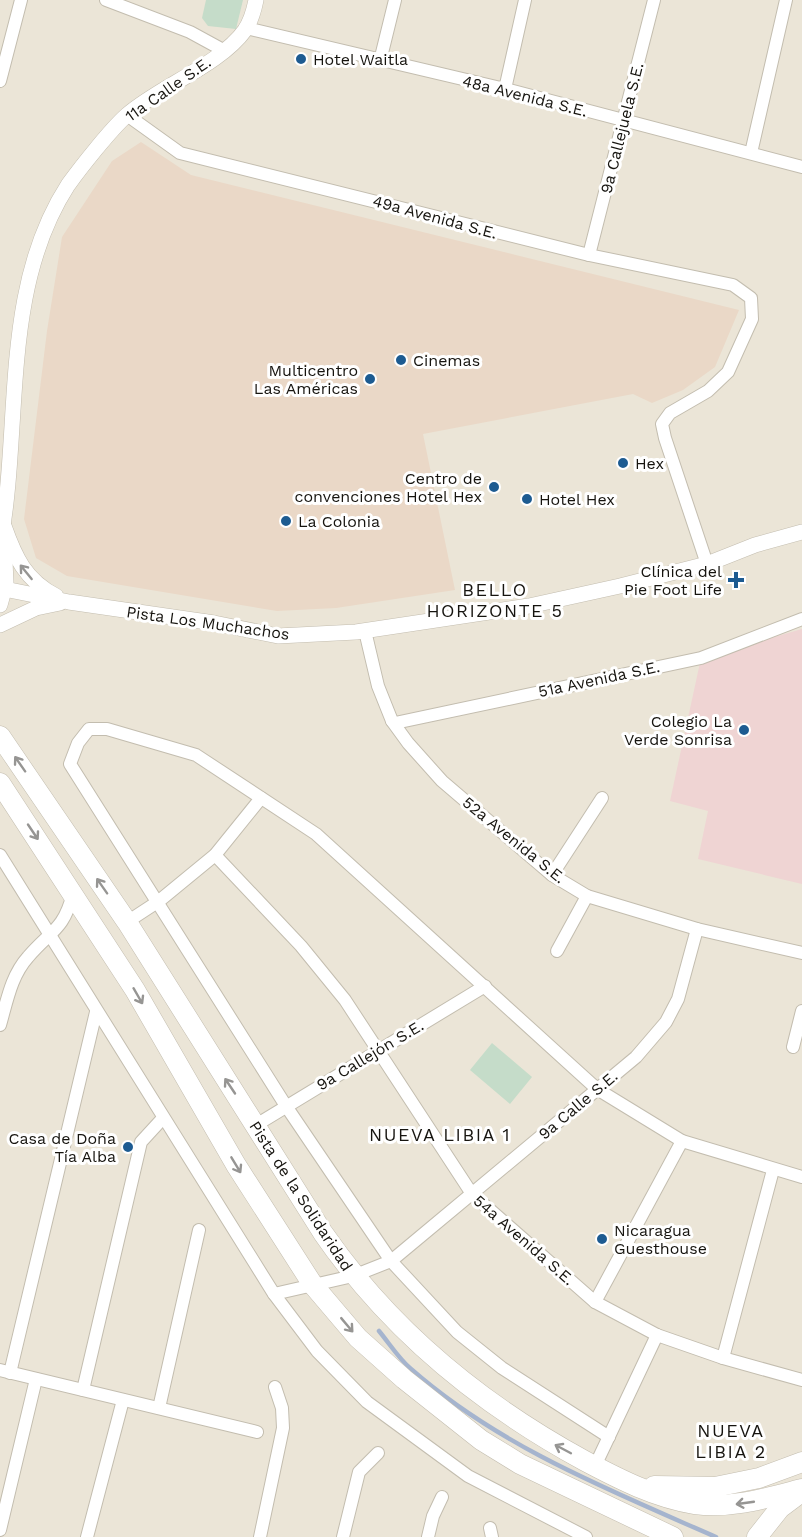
<svg xmlns="http://www.w3.org/2000/svg" width="802" height="1537" font-family="'Work Sans',sans-serif">
<rect width="100%" height="100%" fill="#ebe5d7"/>
<polygon fill="#ead8c7" points="141,142 191,175 739,310 715,367 683,390 652,403 633,394 423,434 455,590 336,608 277,611 67,576 36,558 24,519 47,331 62,237 112,161"/>
<polygon fill="#efd4d3" points="802,629 802,884 698,859 708,811 670,801 701,658"/>
<g fill="#c5dcc9">
<polygon points="206,0 243,0 236,29 208,26 202,18"/>
<polygon points="492,1043 532,1077 510,1104 470,1070"/>
</g>
<g fill="none" stroke-linecap="round" stroke-linejoin="round">
<path stroke="#a5b4ce" stroke-width="4.5" d="M379,1331C389,1343 399,1359 411,1369C500,1447 609,1490 716,1537"/>
<g stroke="#c3bdaf" stroke-width="14">
<g id="minor">
<polyline points="106,0 190,32 223,50"/>
<polyline points="246,28 505,89 802,167"/>
<polyline points="380,61 395,0"/>
<polyline points="0,81 21,0"/>
<polyline points="505,89 525,0"/>
<polyline points="127,115 180,153 589,255 733,285 751,298 752,319 728,372 708,391 670,413 662,424 665,438 707,564"/>
<polyline points="751,153 786,0"/>
<polyline points="589,255 654,0"/>
<polyline points="365,631 378,686 392,721 408,743 442,781 552,875 587,896 697,929 802,953"/>
<polyline points="392,721 395,723 701,658 802,619"/>
<polyline points="0,855 274,1294 317,1351 367,1402 468,1476 586,1537"/>
<polyline points="215,855 301,946 345,1000 472,1194 595,1302 657,1335 723,1358 802,1380"/>
<polyline points="552,875 602,798"/>
<polyline points="127,922 159,901 215,855 261,798"/>
<polyline points="557,951 587,896"/>
<path d="M0,1025C7,1001 11,976 28,957C51,930 63,931 73,894"/>
<polyline points="793,1047 802,1011"/>
<polyline points="256,1125 485,986"/>
<polyline points="274,1294 353,1276 391,1261 636,1057 666,1022 678,999 697,929"/>
<polyline points="595,1302 682,1141"/>
<polyline points="723,1358 773,1170"/>
<polyline points="0,1370 257,1432"/>
<polyline points="10,1373 96,1012"/>
<polyline points="83,1390 141,1142 163,1118"/>
<polyline points="159,1408 199,1230"/>
<polyline points="609,1437 502,1368 457,1332 391,1261 286,1106 70,764 78,743 89,729 107,729 196,755 316,834 597,1089 682,1141 802,1177"/>
<polyline points="595,1466 657,1335"/>
<polyline points="490,1528 492,1537"/>
<polyline points="0,1530 36,1379"/>
<polyline points="87,1537 123,1400"/>
<polyline points="260,1537 283,1428 282,1408 275,1387"/>
<polyline points="343,1537 359,1472 378,1453"/>
<polyline points="428,1537 433,1516 442,1497"/>
</g>
</g>
<g stroke="#c3bdaf" stroke-width="16">
<g id="tertiary">
<path d="M4,526C15,557 25,580 56,596"/>
<path d="M0,544C22,425 0,290 68,185C81,167 111,129 127,115C160,86 220,65 245,30C251,21 254,10 256,0"/>
<polyline points="0,588 69,602 214,623 278,636 356,632 529,606 620,586 707,564 755,545 802,532"/>
<polyline points="0,605 6,583 4,539"/>
<polyline points="0,625 36,608 60,603"/>
</g>
</g>
<g stroke="#c3bdaf" stroke-width="21">
<g id="primary">
<path d="M0,736L127,922L323,1233C390,1330 482,1405 585,1461C619,1479 656,1498 695,1504C731,1509 767,1498 802,1489"/>
<polyline points="0,783 135,990 236,1165 313,1285 358,1338 404,1379 481,1440 520,1464 673,1537"/>
<polyline points="654,1486 715,1487 759,1478 802,1462"/>
<polyline points="757,1537 780,1508 800,1493"/>
</g>
</g>
<use href="#minor" stroke="#fff" stroke-width="12"/>
<use href="#tertiary" stroke="#fff" stroke-width="15"/>
<use href="#primary" stroke="#fff" stroke-width="20"/>
</g>
<defs><path id="oneway-shaft" d="M-6 0H5M1.5-3L5.5 0L1.5 3" fill="none" stroke-width="1.6" stroke-linecap="round" stroke-linejoin="round" transform="scale(1.5)"/></defs>
<g stroke="#969593">
<use href="#oneway-shaft" transform="translate(26 572) rotate(-129)"/>
<use href="#oneway-shaft" transform="translate(20 764) rotate(-125)"/>
<use href="#oneway-shaft" transform="translate(33 832) rotate(56)"/>
<use href="#oneway-shaft" transform="translate(102 886) rotate(-125)"/>
<use href="#oneway-shaft" transform="translate(138 996) rotate(60)"/>
<use href="#oneway-shaft" transform="translate(230 1086) rotate(-124)"/>
<use href="#oneway-shaft" transform="translate(236 1165) rotate(59)"/>
<use href="#oneway-shaft" transform="translate(347 1325) rotate(50)"/>
<use href="#oneway-shaft" transform="translate(563 1449) rotate(-152)"/>
<use href="#oneway-shaft" transform="translate(745 1503) rotate(172)"/>
</g>
<g fill="#1d5b91" stroke="#fff" stroke-width="2">
<circle cx="301" cy="59" r="6"/>
<circle cx="401" cy="360" r="6"/>
<circle cx="370" cy="379" r="6"/>
<circle cx="623" cy="463" r="6"/>
<circle cx="494" cy="487" r="6"/>
<circle cx="527" cy="499" r="6"/>
<circle cx="286" cy="521" r="6"/>
<path d="M733 571h6v6h6v6h-6v6h-6v-6h-6v-6h6z"/>
<circle cx="744" cy="730" r="6"/>
<circle cx="128" cy="1147" r="6"/>
<circle cx="602" cy="1239" r="6"/>
</g>
<g text-anchor="middle" dominant-baseline="central" stroke-width="6" stroke-linejoin="round" paint-order="stroke">
<g font-size="16" fill="#16140f" stroke="#fff" text-anchor="start">
<text x="313" y="59">Hotel Waitla</text>
<text x="413" y="360">Cinemas</text>
<text x="358" y="370" text-anchor="end">Multicentro<tspan x="358" dy="18">Las Américas</tspan></text>
<text x="635" y="463">Hex</text>
<text x="482" y="478" text-anchor="end">Centro de<tspan x="482" dy="18">convenciones Hotel Hex</tspan></text>
<text x="539" y="499">Hotel Hex</text>
<text x="298" y="521">La Colonia</text>
<text x="722" y="571" text-anchor="end">Clínica del<tspan x="722" dy="18">Pie Foot Life</tspan></text>
<text x="732" y="721" text-anchor="end">Colegio La<tspan x="732" dy="18">Verde Sonrisa</tspan></text>
<text x="116" y="1138" text-anchor="end">Casa de Doña<tspan x="116" dy="18">Tía Alba</tspan></text>
<text x="614" y="1230">Nicaragua<tspan x="614" dy="18">Guesthouse</tspan></text>
</g>
<g font-size="16" fill="#16140f" stroke="#fff">
<text transform="translate(168 89) rotate(-35)">11a Calle S.E.</text>
<text transform="translate(525 96) rotate(14)">48a Avenida S.E.</text>
<text transform="translate(622 128) rotate(-76)">9a Callejuela S.E.</text>
<text transform="translate(435 217) rotate(15)">49a Avenida S.E.</text>
<text transform="translate(208 623) rotate(8)">Pista Los Muchachos</text>
<text transform="translate(599 679) rotate(-12)">51a Avenida S.E.</text>
<text transform="translate(514 840) rotate(39)">52a Avenida S.E.</text>
<text transform="translate(370 1055) rotate(-31)">9a Callejón S.E.</text>
<text transform="translate(578 1105) rotate(-40)">9a Calle S.E.</text>
<text transform="translate(301 1196) rotate(57)">Pista de la Solidaridad</text>
<text transform="translate(524 1240) rotate(41)">54a Avenida S.E.</text>
</g>
<g font-size="18" letter-spacing="1.5" fill="#16140f" stroke="#fff">
<text x="495" y="589">BELLO<tspan x="495" dy="21">HORIZONTE 5</tspan></text>
<text x="440" y="1134">NUEVA LIBIA 1</text>
<text x="731" y="1430">NUEVA<tspan x="731" dy="21">LIBIA 2</tspan></text>
</g>
</g>
</svg>
